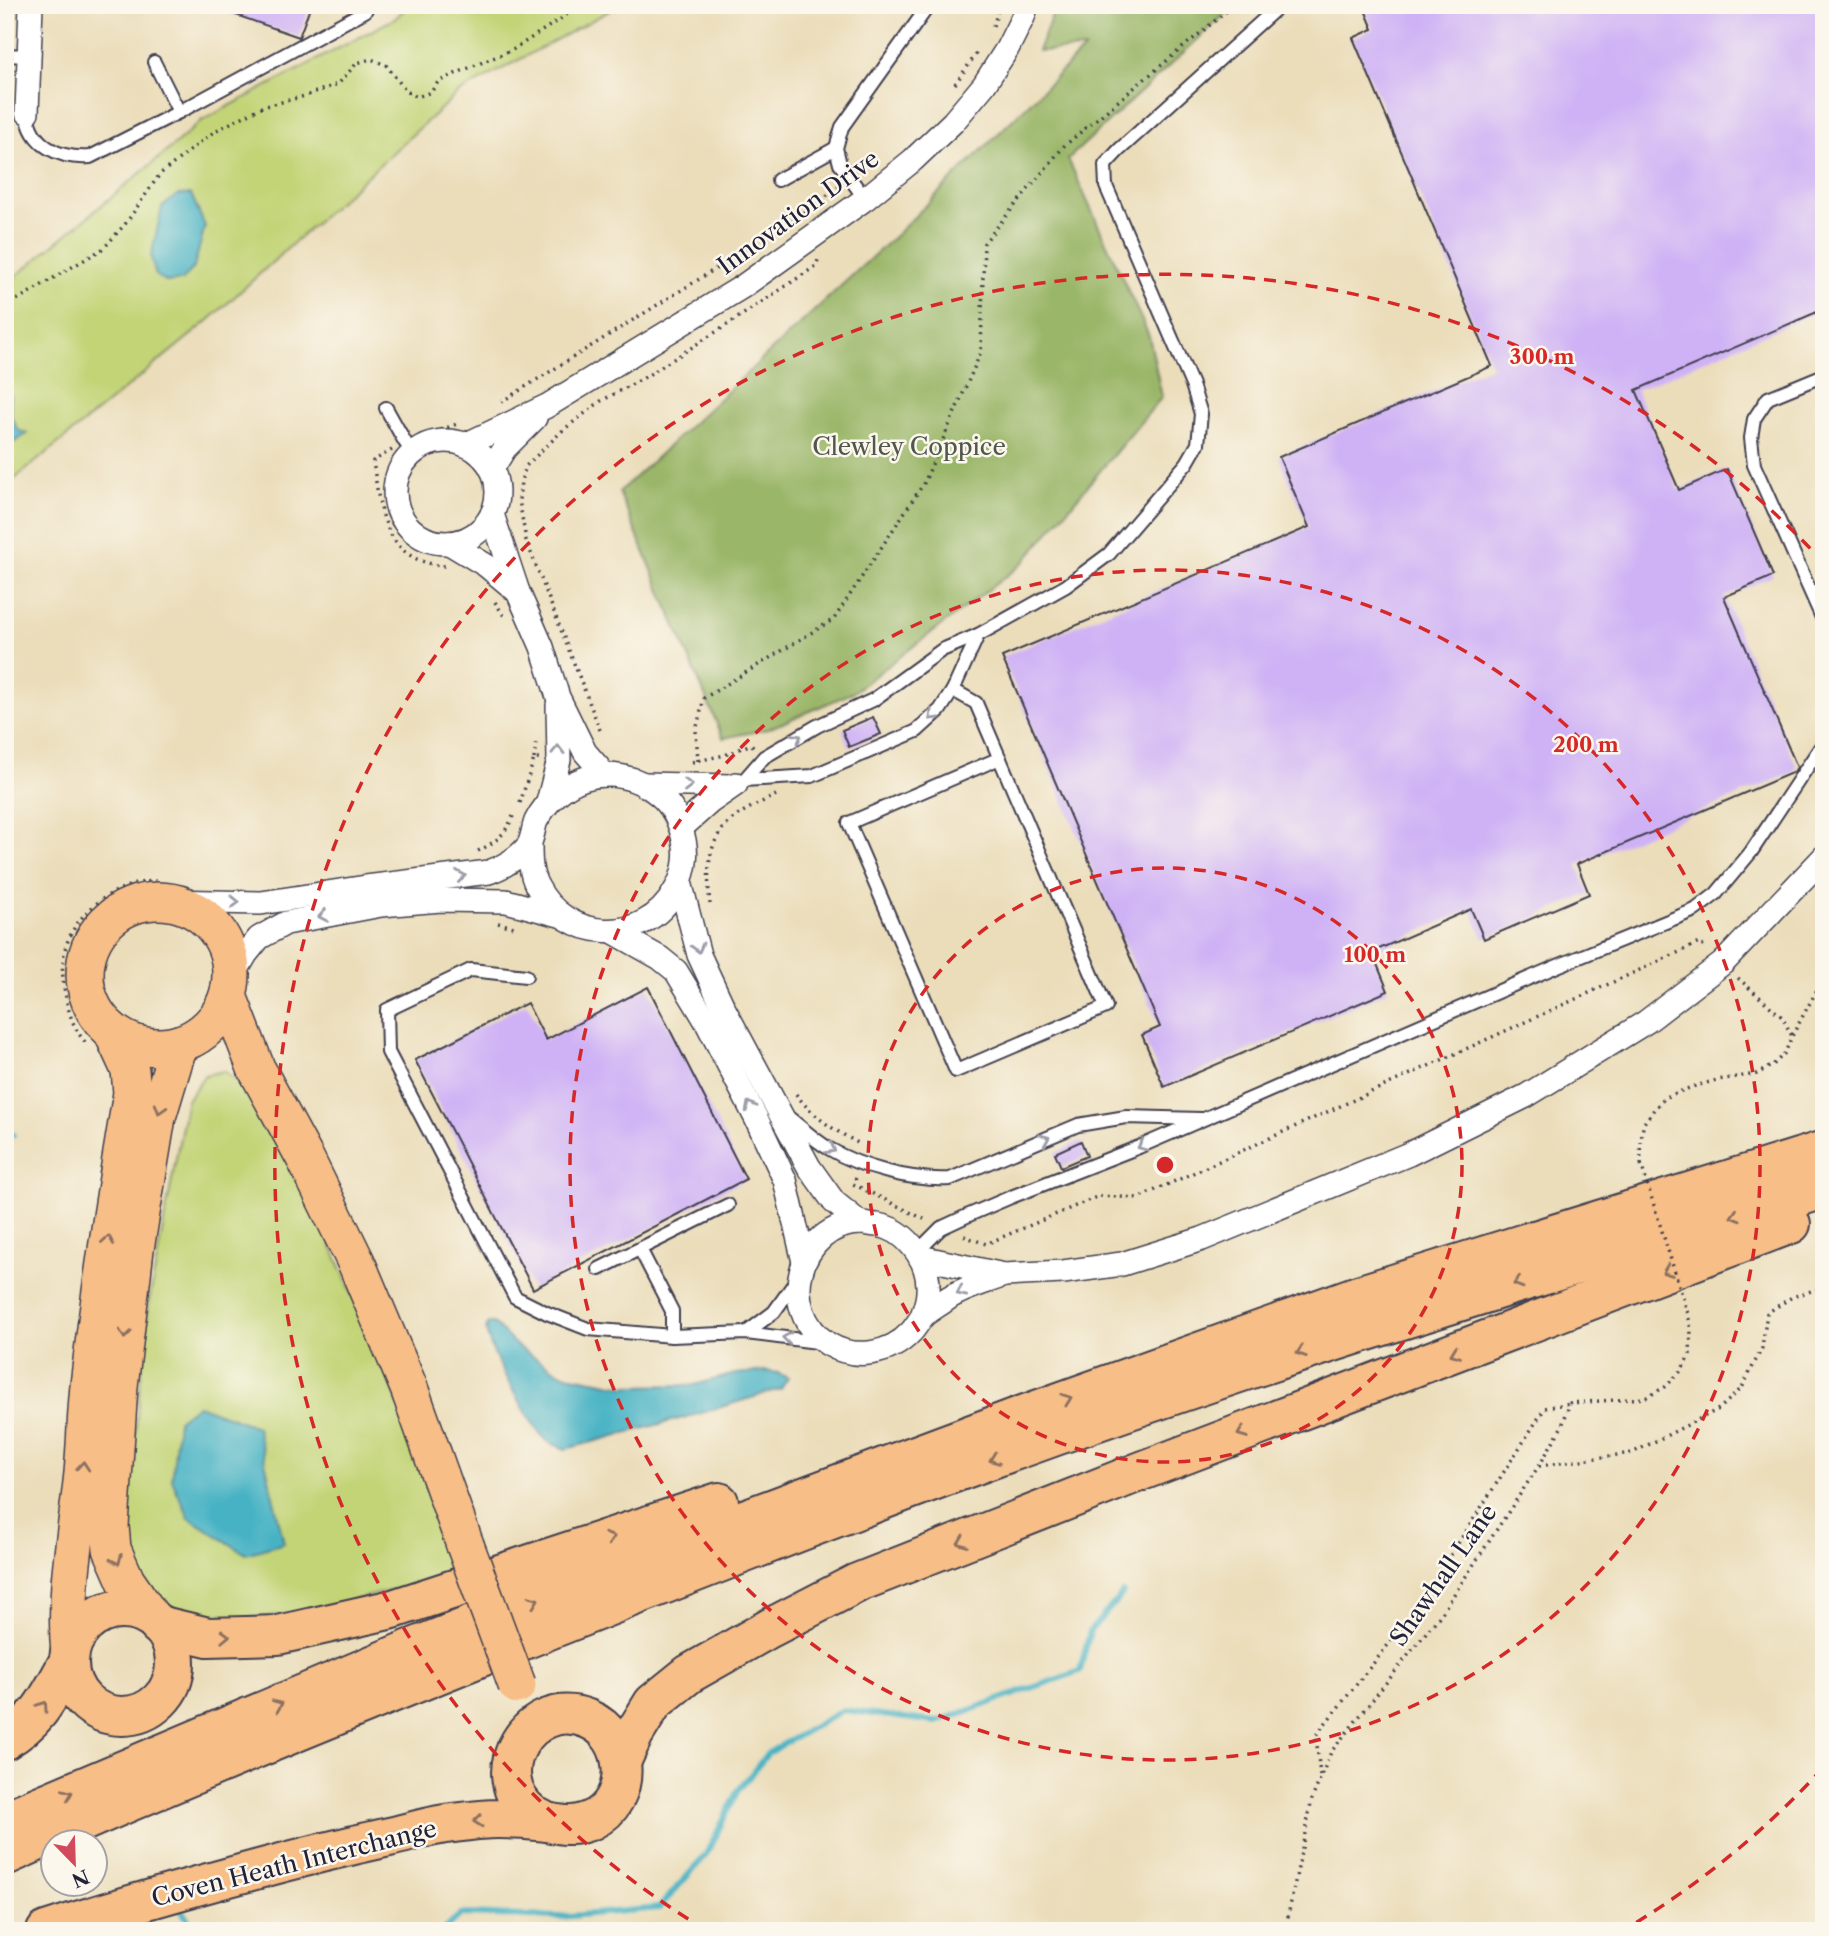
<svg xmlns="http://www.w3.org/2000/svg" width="1829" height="1936" font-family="'Libre Caslon Text',serif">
<rect width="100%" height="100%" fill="#fbf7ec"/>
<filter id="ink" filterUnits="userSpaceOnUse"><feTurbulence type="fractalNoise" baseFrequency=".0143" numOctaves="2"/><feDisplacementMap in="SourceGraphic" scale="14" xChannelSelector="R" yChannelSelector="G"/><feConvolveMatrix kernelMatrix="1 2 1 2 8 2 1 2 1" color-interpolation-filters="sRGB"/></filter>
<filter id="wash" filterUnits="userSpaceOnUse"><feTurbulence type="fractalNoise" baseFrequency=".00686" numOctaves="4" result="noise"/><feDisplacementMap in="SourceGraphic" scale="28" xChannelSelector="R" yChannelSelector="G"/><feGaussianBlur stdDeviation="1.57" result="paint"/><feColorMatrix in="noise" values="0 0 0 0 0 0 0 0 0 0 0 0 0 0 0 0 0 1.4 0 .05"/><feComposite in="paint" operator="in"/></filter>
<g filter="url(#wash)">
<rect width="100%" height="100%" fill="#ebddba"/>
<g fill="#c3d477" stroke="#727b59" stroke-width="2">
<polygon points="408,5 620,5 458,93 208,321 5,487 5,285 178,142 201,121 396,18"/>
<polygon points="224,1071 242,1086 264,1116 321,1221 391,1385 458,1573 328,1607 281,1615 208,1621 169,1606 139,1579 125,1537 148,1307 187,1100 205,1075"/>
</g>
<polygon fill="#9ab668" stroke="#5e6c52" stroke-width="2" points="1119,5 1235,5 1068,159 1149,336 1162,397 1022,564 852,693 768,729 723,738 619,492 898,233 1084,49 1038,51 1055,8"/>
<g fill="#47b2c4" stroke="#346a80" stroke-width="2">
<polygon points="191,194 205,226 194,267 183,280 168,282 156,276 151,257 162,207 177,195"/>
<polygon points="10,393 11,416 18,430 27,434 5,448 5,394"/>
<path d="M488,1323H493L518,1347L562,1374L624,1386L694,1385L735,1374L766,1371L778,1373L788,1378L781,1389L698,1414L566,1449C559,1446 551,1444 546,1440C530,1424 492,1356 487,1334C486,1328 486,1329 488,1323Z"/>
<polygon points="198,1405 257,1427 284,1543 246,1554 189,1518 172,1480 178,1420"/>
</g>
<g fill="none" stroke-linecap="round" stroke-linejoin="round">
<g stroke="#47b2c4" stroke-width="6">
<polyline points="5,1128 13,1135"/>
<polyline points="179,1907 196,1931"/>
<polyline points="443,1931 461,1914 558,1917 659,1908 706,1855 737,1792 768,1753 843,1710 936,1722 1080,1671 1090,1631 1123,1593"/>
</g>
</g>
<g id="blocks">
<g fill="#cfb2f5">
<polygon points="216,5 311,5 299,37 216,8"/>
<polygon points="1363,5 1824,5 1824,309 1636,390 1679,490 1727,469 1773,576 1724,597 1797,767 1794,772 1577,864 1589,894 1484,939 1471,909 1372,952 1388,991 1164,1087 1142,1035 1160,1027 1002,657 1309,527 1279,457 1492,366 1353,38 1373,29"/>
<polygon points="873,717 881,734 849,747 842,730"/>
<polygon points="648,987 746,1179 533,1289 415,1060 527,1003 546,1040"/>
<polygon points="1081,1141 1087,1156 1061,1167 1055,1153"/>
</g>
</g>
</g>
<g filter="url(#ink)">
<use href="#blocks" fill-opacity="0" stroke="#403e4e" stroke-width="2"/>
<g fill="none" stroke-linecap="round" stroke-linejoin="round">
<g stroke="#403e4e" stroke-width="16">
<g id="service">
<polyline points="5,55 29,56"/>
<polyline points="154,62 179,112"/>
<path d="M27,112C30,146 60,159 90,157L179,112L365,11L368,5"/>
<polyline points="778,180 836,148"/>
<polyline points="865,199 840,164 836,148 842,127 929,5"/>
<polyline points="1824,375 1768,398 1754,419 1751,438 1754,465 1824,622"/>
<polyline points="386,408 405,442 413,453"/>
<polyline points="953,690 976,703 1106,1007 956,1071 849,823 1000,758"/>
<polyline points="744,780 764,757 817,726 873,700 942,650 978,635 1066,586 1109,554 1187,463 1198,444 1201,414 1192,385 1106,186 1105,165 1119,150 1280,5"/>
<polyline points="744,780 812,776 917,731 940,710 953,690 978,635"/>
<polyline points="526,976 471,970 387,1010 388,1052 515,1297 547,1313 588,1329 672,1336 746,1333 825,1343"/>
<path d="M788,1117C801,1127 814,1140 828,1148C861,1168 912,1181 950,1179L1078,1125L1126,1117L1201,1119"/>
<polyline points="640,1249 672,1311 672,1336"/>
<polyline points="917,1252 941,1228 969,1215 1011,1197 1139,1147 1555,967 1695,910 1716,894 1751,852 1824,742"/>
<polyline points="599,1269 728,1205"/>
<polyline points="746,1333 774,1312 796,1281"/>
</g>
</g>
<g stroke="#403e4e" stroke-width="26">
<g id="minor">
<polyline points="27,112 31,5"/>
<circle cx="446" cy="492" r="51"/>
<polyline points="465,445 547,406 742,287 865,199 913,160 953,122 984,85 1007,49 1023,17 1027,5"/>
<polyline points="492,469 505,448 535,418"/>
<polyline points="492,514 518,592 542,647 558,697 585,752 605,775"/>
<polyline points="449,543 487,566 518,592"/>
<polyline points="645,784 731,786"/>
<polyline points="548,802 559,760 558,705"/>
<polyline points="681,828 710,802 736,784"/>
<polyline points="680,882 699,955 724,1009 809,1167 834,1202 860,1223"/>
<path d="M167,901L261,903L366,887L489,872C503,867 518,858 528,846C533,839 533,828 536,821C546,802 563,786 583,779C609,770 638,777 658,794C672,805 680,822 684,840C688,857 684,876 675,891C644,947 565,942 537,886C530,873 530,859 530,844"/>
<polyline points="612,931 660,958 676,971 705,1019 756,1118 785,1180 804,1262"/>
<polyline points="231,980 246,954 259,938 286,923 323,916 381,905 441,900 506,901 559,915"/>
<polyline points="920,1257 1004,1275 1063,1272 1122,1264 1202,1239 1409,1154 1526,1096 1646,1022 1723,963 1824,857"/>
<path d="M922,1316C926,1306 929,1296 928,1285C927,1258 905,1229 877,1225C872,1225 866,1223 861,1223C798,1224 776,1310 828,1344C854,1360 890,1355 911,1332C916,1327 919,1320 924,1315C932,1309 942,1303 950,1297C966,1287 987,1282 1004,1275"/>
</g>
</g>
<g stroke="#403e4e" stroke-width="40">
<g id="primary">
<circle cx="158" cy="974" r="73"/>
<polyline points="228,996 256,1068 306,1160 356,1262 409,1388 465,1545"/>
<polyline points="153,1620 126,1581 112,1549 110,1526 119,1386 135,1249 157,1117 179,1044"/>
<path d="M70,1653C64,1593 77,1532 83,1473C86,1441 86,1409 90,1377C101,1282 116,1187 132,1093L130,1070L112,1031"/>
</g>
</g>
<g stroke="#403e4e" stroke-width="42">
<g id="trunk">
<circle cx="122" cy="1663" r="53"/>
<path d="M5,1740C41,1719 49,1696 69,1661"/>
<path d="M46,1931C115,1908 185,1889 255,1870C299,1858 344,1847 389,1837C407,1833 426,1827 445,1824C462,1822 481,1819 498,1819C513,1819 530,1820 546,1822C565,1825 572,1828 592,1820C634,1800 630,1736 588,1719C530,1695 482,1775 532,1814C536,1817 542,1819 546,1822"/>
</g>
</g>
<g stroke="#403e4e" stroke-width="42">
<g id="motorway">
<polyline points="158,1625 208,1637 278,1635 393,1609 719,1502"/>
<polyline points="622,1760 634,1734 653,1703 689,1674 770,1628 857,1583 1139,1472 1791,1224"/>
<polyline points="5,1820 410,1649 723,1527 1020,1416 1361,1294 1824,1150"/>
<path d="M5,1856C213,1764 424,1679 635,1596C768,1544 902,1491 1036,1443C1296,1350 1560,1270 1824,1189"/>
</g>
</g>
<g stroke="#403e4e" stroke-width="3.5" stroke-dasharray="2 5" stroke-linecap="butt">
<polyline points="993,26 1000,5"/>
<polyline points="955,84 977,53"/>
<polyline points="863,169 879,158"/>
<polyline points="5,307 104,248 126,223 160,174 215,131 262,107 305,96 338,84 357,63 371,59 386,65 406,91 417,97 431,92 438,82 450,76 514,49 582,5"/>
<polyline points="501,402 796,219 839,186"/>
<polyline points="421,437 457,424"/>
<path d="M392,450L373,461C380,511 384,561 445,566"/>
<polyline points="495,602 504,616"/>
<polyline points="600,730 526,540 519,500 521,481 526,466 563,430 601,401 642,379 727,325 816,266 818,260"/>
<polyline points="534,759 536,740"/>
<polyline points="698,761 696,731 704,698 834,619 924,483 981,352 984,243 1064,146 1234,5"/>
<polyline points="692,762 725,755 751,744 754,747"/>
<polyline points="520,803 534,759 540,759"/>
<path d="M478,851C496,842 505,835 513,816"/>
<path d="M710,904C707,876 706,843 729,822C742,810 761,803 776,795"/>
<polyline points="498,923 514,927"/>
<polyline points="1738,978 1782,1017 1792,1036"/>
<path d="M85,1042C74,1029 69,1014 66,998C63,984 61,968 64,954C72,912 118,880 160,881"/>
<path d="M796,1094C813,1117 834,1130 858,1143"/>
<polyline points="1641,1164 1640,1141 1644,1123 1655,1108 1666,1097 1692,1087 1717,1080 1757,1074 1773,1065 1785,1053 1792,1036 1824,977"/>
<polyline points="856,1178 853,1184 928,1221"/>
<polyline points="964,1236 986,1244 1099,1196 1138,1198 1699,943 1707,949"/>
<polyline points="1539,1466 1632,1453 1719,1409 1742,1388 1762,1348 1767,1313 1792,1297 1824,1287"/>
<polyline points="1320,1776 1316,1735 1412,1615 1545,1408 1570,1403"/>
<polyline points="1285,1931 1312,1799 1331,1752 1441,1614 1542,1461 1562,1426 1570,1403 1645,1398 1665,1387 1681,1371 1690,1354 1691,1330 1688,1314"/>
</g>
<use href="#service" stroke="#fff" stroke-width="12"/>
<use href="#minor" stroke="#fff" stroke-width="23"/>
<use href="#primary" stroke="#f7be87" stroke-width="37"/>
<use href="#trunk" stroke="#f7be87" stroke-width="38"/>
<use href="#motorway" stroke="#f7be87" stroke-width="38"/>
<g stroke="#403e4e" stroke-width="40" stroke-linecap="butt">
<polyline id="primary-bridge" points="465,1545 517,1685"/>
</g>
<polyline stroke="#403e4e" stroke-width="3.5" stroke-dasharray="2 5" stroke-linecap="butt" points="1641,1164 1688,1314"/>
<use href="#primary-bridge" stroke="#f7be87" stroke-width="37"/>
</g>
<defs><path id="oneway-chevron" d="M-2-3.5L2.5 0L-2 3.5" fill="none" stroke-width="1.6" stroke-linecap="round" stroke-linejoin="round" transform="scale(1.75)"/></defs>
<g stroke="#9c9ca7">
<use href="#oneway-chevron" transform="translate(933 716) rotate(136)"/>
<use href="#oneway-chevron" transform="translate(797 738) rotate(-30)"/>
<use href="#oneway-chevron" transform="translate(558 750) rotate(-89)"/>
<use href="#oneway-chevron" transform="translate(688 785)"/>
<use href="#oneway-chevron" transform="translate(461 876) rotate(-8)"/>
<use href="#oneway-chevron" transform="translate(235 902) rotate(1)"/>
<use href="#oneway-chevron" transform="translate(323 916) rotate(169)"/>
<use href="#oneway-chevron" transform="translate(698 948) rotate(75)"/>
<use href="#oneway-chevron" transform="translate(750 1106) rotate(-117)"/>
<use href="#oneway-chevron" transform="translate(1045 1139) rotate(-23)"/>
<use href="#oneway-chevron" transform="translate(1142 1146) rotate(157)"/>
<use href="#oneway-chevron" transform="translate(831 1149) rotate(29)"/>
<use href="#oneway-chevron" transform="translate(961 1292) rotate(156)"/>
<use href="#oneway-chevron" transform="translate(787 1338) rotate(-172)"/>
</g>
<g stroke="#8c7061">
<use href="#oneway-chevron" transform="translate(160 1109) rotate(107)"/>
<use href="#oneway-chevron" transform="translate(1735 1216) rotate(163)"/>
<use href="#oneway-chevron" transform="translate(108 1240) rotate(-81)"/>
<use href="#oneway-chevron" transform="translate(1667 1271) rotate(159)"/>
<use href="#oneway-chevron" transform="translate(1518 1283) rotate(163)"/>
<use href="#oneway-chevron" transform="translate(125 1334) rotate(97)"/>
<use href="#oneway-chevron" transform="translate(1301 1352) rotate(161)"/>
<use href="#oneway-chevron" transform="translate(1455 1353) rotate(159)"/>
<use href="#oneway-chevron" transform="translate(1067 1399) rotate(-20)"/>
<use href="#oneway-chevron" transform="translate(1242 1433) rotate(159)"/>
<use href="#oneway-chevron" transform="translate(994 1459) rotate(159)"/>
<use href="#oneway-chevron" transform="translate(83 1466) rotate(-85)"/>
<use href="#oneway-chevron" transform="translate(610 1538) rotate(-18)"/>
<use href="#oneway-chevron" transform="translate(962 1542) rotate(159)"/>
<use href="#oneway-chevron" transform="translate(117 1560) rotate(67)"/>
<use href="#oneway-chevron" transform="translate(534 1601) rotate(-21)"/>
<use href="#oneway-chevron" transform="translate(225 1636) rotate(-2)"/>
<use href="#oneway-chevron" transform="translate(278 1705) rotate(-23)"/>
<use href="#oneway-chevron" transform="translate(43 1706) rotate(-55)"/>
<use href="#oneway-chevron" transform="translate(68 1794) rotate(-23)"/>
<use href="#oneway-chevron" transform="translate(478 1821) rotate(174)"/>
</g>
</g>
<g fill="none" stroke="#d62828" stroke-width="3.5" stroke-dasharray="12 9">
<circle cx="1165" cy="1165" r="297"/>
<circle cx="1165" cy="1165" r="595"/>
<path d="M1823 1768A892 892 0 0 1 1624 1930M706 1930A892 892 0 1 1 1823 562"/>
</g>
<g text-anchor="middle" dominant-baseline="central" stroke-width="5" stroke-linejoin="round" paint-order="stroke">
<g font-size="24" fill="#22223b" stroke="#fbf7ec">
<text transform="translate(798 212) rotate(-36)">Innovation Drive</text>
<text transform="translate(1443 1575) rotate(-55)">Shawhall Lane</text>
<text transform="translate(294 1863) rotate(-14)">Coven Heath Interchange</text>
</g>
<g font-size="24" fill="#52574d" stroke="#fbf7ec">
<text x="909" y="446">Clewley Coppice</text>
</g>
</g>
<circle cx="1165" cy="1165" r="10" fill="#d62828" stroke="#fbf7ec" stroke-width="3.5"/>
<g font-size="21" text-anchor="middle" font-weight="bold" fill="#d62828" stroke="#fbf7ec" stroke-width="5" stroke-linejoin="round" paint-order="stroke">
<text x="1542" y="364">300 m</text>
<text x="1586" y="752">200 m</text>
<text x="1375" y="962">100 m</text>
</g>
<rect width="1829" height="1936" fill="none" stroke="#fbf7ec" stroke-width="28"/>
<g transform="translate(74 1863) rotate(157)"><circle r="33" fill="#fbf7ec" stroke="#a4a2a5" stroke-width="2"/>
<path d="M0-5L12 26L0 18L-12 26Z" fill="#d1495b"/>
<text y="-10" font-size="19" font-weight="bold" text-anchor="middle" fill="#22223b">N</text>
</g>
</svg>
